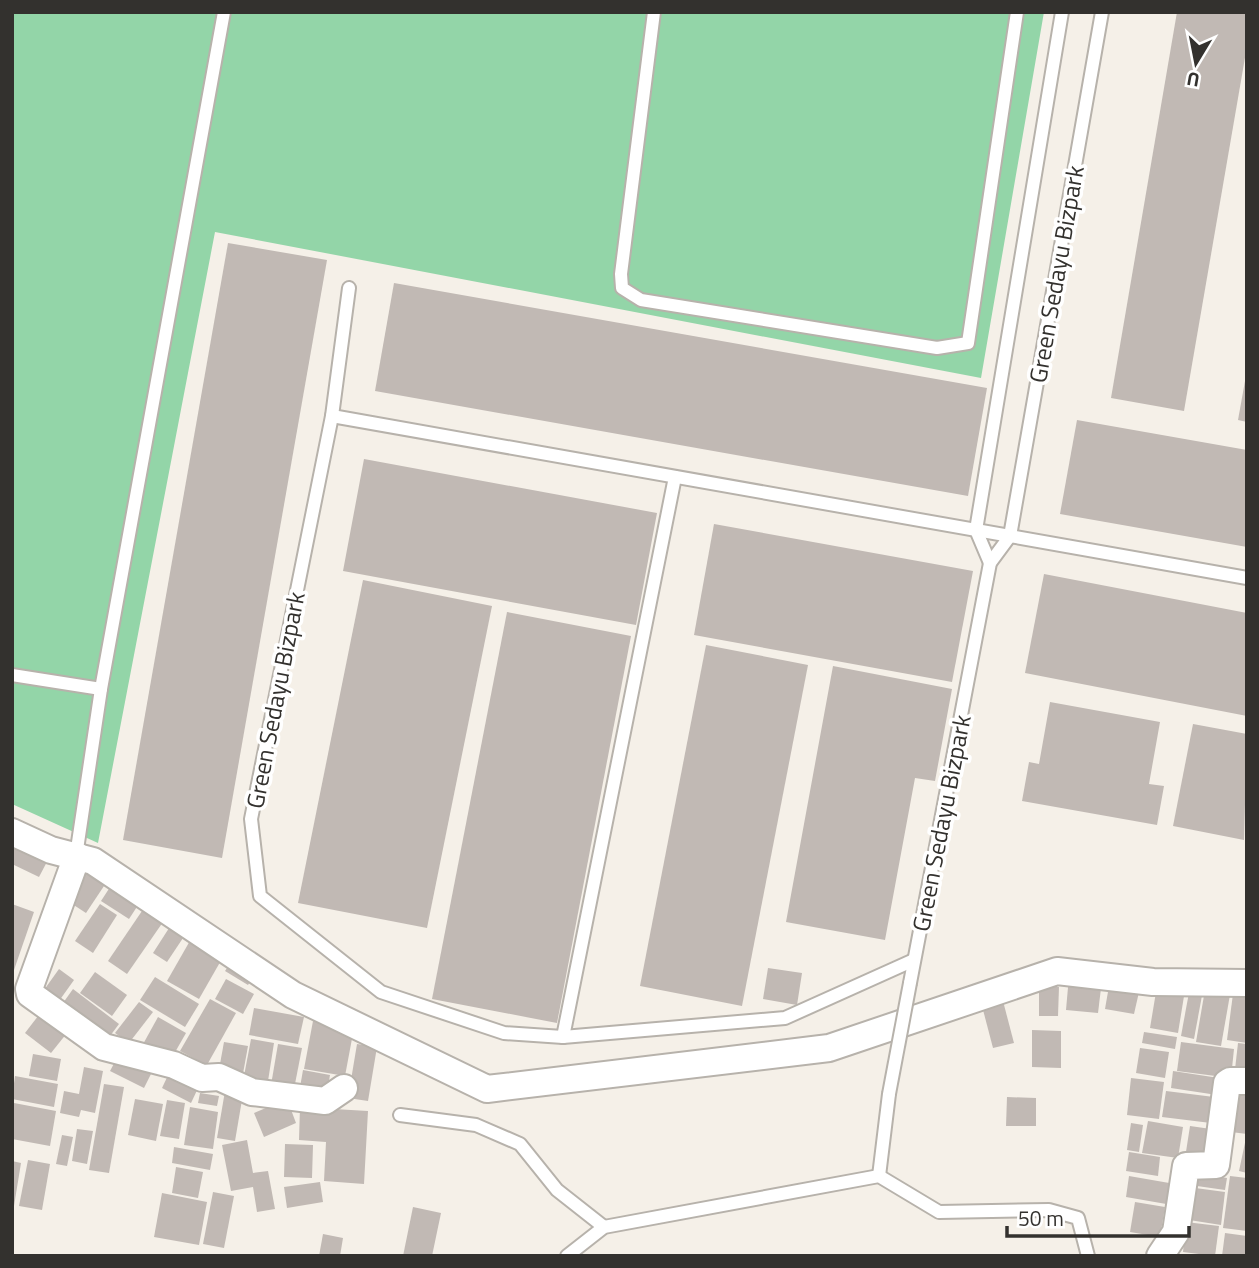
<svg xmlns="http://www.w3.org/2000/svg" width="1259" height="1268" font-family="'Titillium Web',sans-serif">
<rect width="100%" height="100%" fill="#f5f0e8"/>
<polygon fill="#93d5a8" points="12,12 1044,12 981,378 215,232 98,843 12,804"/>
<g fill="#c1b9b4">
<polygon points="1177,12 1247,12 1247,46 1184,411 1111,398"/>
<polygon points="228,243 327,260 222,858 123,840"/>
<polygon points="394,283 987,388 968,496 375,391"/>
<polygon points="1245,381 1247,381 1247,422 1238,420"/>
<polygon points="1077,420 1247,450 1247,547 1060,514"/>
<polygon points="364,459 657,513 636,625 343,571"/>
<polygon points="714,524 973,571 952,682 694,635"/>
<polygon points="1044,574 1247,613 1247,716 1025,673"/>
<polygon points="363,580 492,606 427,928 298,903"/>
<polygon points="507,612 631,636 557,1023 432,999"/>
<polygon points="706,645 808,665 742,1006 640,986"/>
<polygon points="833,666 952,689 935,781 915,778 885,940 786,922"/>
<polygon points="1050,702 1160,722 1149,784 1164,786 1157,825 1022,801 1029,762 1039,764"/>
<polygon points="1193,724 1247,734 1244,840 1173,826"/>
<polygon points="18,840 50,856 39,877 12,864 12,851"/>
<polygon points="88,867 108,880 86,913 66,900"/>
<polygon points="116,878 144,896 129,919 101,901"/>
<polygon points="12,904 34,912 14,970 12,969"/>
<polygon points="100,904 117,915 93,953 75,941"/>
<polygon points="144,908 163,922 127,974 108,961"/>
<polygon points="171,925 185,935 167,962 153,953"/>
<polygon points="191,939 223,957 199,999 167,981"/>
<polygon points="233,959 256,972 248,985 225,971"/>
<polygon points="768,968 802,973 797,1005 763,999"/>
<polygon points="59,969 74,980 54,1008 39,997"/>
<polygon points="95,972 127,995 112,1016 80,993"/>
<polygon points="1069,976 1102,980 1098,1013 1066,1010"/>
<polygon points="155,977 199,1004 185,1027 140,1000"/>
<polygon points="226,979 254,994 243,1014 215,999"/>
<polygon points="1206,984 1231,989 1221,1046 1196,1042"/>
<polygon points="1109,986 1139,992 1134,1014 1105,1009"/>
<polygon points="1157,986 1185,990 1178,1033 1150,1028"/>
<polygon points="1234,986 1247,988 1247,1043 1227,1040"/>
<polygon points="1039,987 1059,987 1058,1016 1039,1016"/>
<polygon points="1190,987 1203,990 1194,1039 1181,1036"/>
<polygon points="73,989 119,1024 104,1044 58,1010"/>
<polygon points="210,999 236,1013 207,1065 180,1051"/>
<polygon points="1003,1001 1014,1043 993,1048 982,1006"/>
<polygon points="139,1002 153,1012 129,1043 115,1033"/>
<polygon points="45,1007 71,1028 51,1053 25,1033"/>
<polygon points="254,1008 304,1017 298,1044 249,1035"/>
<polygon points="158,1017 186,1033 170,1061 142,1046"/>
<polygon points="313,1021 354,1028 345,1076 304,1069"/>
<polygon points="1032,1030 1061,1031 1061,1068 1032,1067"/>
<polygon points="1144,1032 1177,1037 1175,1049 1142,1043"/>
<polygon points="251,1039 274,1043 268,1081 244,1076"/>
<polygon points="224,1042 248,1046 242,1079 218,1075"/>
<polygon points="1181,1042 1234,1049 1231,1078 1177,1071"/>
<polygon points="1238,1043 1247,1044 1245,1080 1234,1078"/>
<polygon points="278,1044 302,1048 294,1089 271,1085"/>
<polygon points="357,1044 377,1047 368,1101 348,1098"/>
<polygon points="1140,1048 1169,1052 1165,1078 1136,1073"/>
<polygon points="33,1054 61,1059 57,1081 29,1076"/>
<polygon points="117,1058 151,1074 144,1088 110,1071"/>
<polygon points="84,1067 103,1071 95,1113 81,1110 79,1117 60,1113 64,1091 79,1094"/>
<polygon points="171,1069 200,1084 191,1103 162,1088"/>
<polygon points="303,1070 330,1075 326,1098 299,1093"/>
<polygon points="1173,1071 1219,1078 1217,1095 1171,1088"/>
<polygon points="15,1076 58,1084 54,1107 12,1099"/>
<polygon points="1131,1078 1164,1082 1159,1119 1127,1115"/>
<polygon points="104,1084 124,1087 109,1173 89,1170"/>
<polygon points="1229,1089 1247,1092 1247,1134 1223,1131"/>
<polygon points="225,1091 243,1094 235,1141 217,1138"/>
<polygon points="1166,1091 1222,1098 1219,1124 1162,1117"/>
<polygon points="200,1093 219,1096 217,1106 198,1103"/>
<polygon points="1007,1097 1036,1098 1036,1126 1006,1126"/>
<polygon points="135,1099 163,1104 156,1141 128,1135"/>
<polygon points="287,1099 296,1123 264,1137 254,1113"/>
<polygon points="167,1100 185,1103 179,1139 160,1136"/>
<polygon points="14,1103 56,1111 50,1146 12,1139"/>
<polygon points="190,1107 218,1112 213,1149 184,1145"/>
<polygon points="300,1107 368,1111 364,1184 324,1181 326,1142 299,1140"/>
<polygon points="1148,1121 1183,1127 1178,1158 1142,1153"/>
<polygon points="1131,1123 1143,1125 1139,1152 1127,1150"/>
<polygon points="1190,1126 1218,1130 1212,1162 1185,1158"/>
<polygon points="77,1129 93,1131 87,1164 72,1161"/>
<polygon points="62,1135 73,1137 67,1166 56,1164"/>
<polygon points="1246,1138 1247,1138 1247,1173 1239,1171"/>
<polygon points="247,1140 253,1173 268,1171 275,1209 257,1212 253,1187 231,1191 222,1145"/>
<polygon points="285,1144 313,1145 312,1178 284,1177"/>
<polygon points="174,1147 213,1154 210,1170 172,1163"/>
<polygon points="1129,1152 1160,1157 1158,1176 1126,1171"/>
<polygon points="28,1160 50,1164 42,1210 19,1206"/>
<polygon points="12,1161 21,1163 14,1206 12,1206"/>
<polygon points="176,1167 203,1172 198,1198 172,1193"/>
<polygon points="1192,1172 1227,1178 1225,1190 1190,1185"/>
<polygon points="1129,1176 1175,1184 1172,1205 1126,1197"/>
<polygon points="1230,1176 1247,1178 1247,1231 1223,1228"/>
<polygon points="320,1182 323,1202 287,1208 284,1187"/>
<polygon points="1188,1187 1225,1192 1221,1225 1183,1219"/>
<polygon points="213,1192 234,1196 224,1248 203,1244"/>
<polygon points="162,1193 207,1202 199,1245 154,1237"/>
<polygon points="1135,1202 1165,1207 1160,1237 1130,1232"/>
<polygon points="413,1207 441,1213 432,1256 403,1256"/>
<polygon points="1186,1222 1219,1226 1215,1256 1183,1252"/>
<polygon points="1225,1233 1247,1236 1247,1256 1222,1256"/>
<polygon points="323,1234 343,1238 340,1256 319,1256"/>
</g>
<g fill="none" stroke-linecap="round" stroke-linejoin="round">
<g stroke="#b7b2ab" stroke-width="16">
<g id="service">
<polyline points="654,12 621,274 622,288 641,300 937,348 968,343 1017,12"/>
<polyline points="349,288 332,416 251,819 260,896 381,992 504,1033 563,1037 785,1018 914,960"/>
<polyline points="332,416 1247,578"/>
<polyline points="990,563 976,530 1062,12"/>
<polyline points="12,675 101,689"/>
<polyline points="76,856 101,689 224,12"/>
<polyline points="910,983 990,563 1010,536 1102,12"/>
<polyline points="563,1037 675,477"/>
<polyline points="400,1115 476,1125 520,1144 557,1190 604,1227"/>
<polyline points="879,1176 889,1094"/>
<polyline points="567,1256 604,1227 879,1176 939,1212 1049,1210 1078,1218 1088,1256"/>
</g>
</g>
<g stroke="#b7b2ab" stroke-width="30">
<g id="minor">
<polyline points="12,832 51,850 93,861 293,995 487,1089 829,1048 1057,971 1153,982 1247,983"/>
<polyline points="77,856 29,989 30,994 104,1047 174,1065 202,1078 219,1077 252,1092 325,1101 344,1088"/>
<polyline points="1160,1256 1176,1232 1186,1166 1216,1165 1227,1083 1230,1081 1247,1081"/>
</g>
</g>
<use href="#service" stroke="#fff" stroke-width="12"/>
<use href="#minor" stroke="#fff" stroke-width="26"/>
<g stroke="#b7b2ab" stroke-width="16" stroke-linecap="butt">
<polyline id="service-bridge" points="889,1094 910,983"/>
</g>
<use href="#service-bridge" stroke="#fff" stroke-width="12"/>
</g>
<g text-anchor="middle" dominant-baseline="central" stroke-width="7" stroke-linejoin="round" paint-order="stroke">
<g font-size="24" fill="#33312e" stroke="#fff">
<text transform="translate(1056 274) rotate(-80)">Green Sedayu Bizpark</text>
<text transform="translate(275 700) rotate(-79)">Green Sedayu Bizpark</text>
<text transform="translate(941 823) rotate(-79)">Green Sedayu Bizpark</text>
</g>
</g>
<rect width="1259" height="1268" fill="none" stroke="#33312e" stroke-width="28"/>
<g transform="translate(1196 63) rotate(190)" stroke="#ffffff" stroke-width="5" paint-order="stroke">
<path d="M0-5L12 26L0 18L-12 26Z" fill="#33312e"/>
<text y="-10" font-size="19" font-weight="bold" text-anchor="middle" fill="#33312e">U</text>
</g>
<path d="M1007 1226v10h182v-10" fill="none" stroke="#33312e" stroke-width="3.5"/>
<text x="1018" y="1226" font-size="21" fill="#33312e" stroke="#ffffff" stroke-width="5" paint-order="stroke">50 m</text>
</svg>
